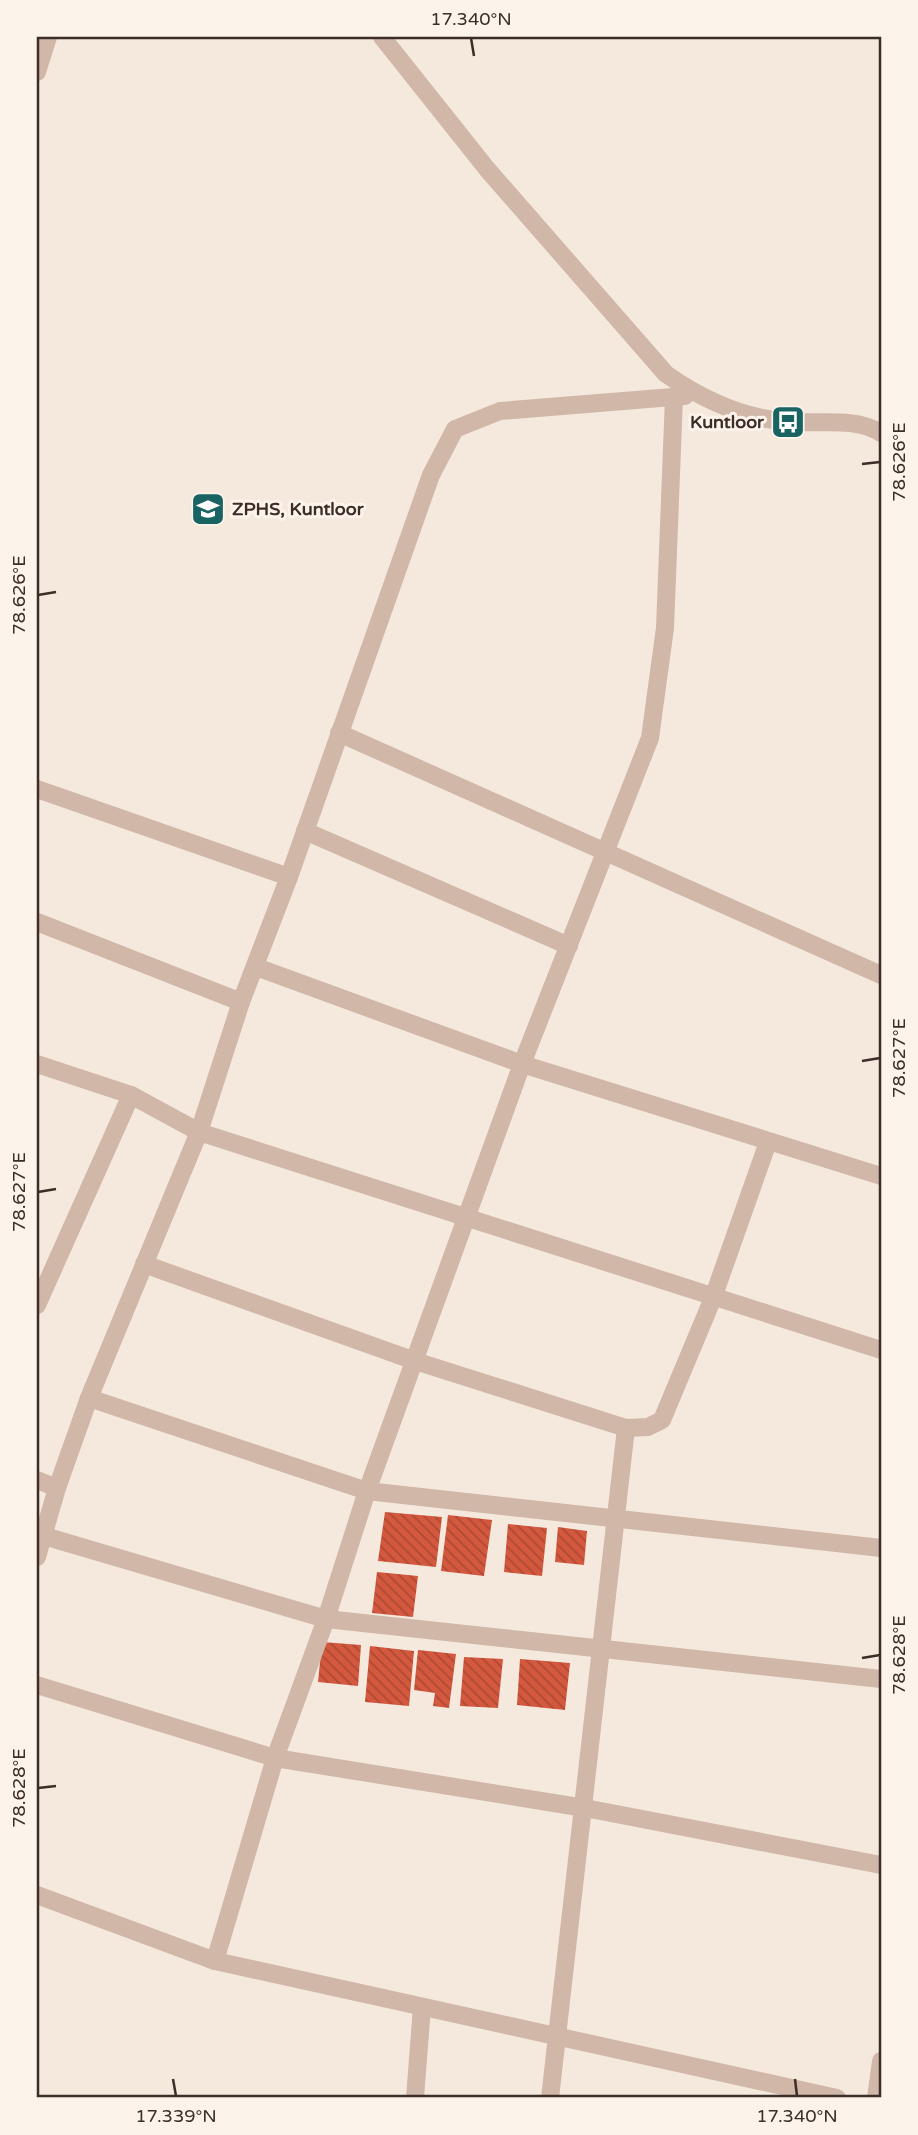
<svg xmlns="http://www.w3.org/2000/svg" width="918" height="2135" font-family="'Varela Round',sans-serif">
<defs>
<pattern id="building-back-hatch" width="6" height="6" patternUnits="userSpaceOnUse" patternTransform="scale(1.75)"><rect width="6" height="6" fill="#d4583e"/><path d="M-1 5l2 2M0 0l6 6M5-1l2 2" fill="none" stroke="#ad4934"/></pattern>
</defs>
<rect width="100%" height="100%" fill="#f5e9de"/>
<g fill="url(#building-back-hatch)">
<polygon points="385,1512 442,1517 436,1567 378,1561"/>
<polygon points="448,1515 492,1520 484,1576 441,1571"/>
<polygon points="508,1524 547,1528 542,1576 504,1572"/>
<polygon points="558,1527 587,1531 584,1565 555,1562"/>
<polygon points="377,1572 418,1576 413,1617 372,1613"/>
<polygon points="322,1642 361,1645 358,1686 318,1682"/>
<polygon points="370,1646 414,1651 409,1706 365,1702"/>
<polygon points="418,1650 456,1654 449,1708 433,1706 435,1693 414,1690"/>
<polygon points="464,1657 503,1659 498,1708 460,1706"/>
<polygon points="520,1659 570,1663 565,1710 517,1705"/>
</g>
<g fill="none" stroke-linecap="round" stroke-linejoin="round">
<g stroke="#d0b7a8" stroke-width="18">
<polyline points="339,733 881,975"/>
<polyline points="37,789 289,877"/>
<polyline points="305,831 569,946"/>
<polyline points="37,922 241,1002"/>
<polyline points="256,967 522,1064 881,1176"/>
<polyline points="37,1064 131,1095 199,1132 881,1350"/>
<polyline points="144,1264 415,1361 626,1428 648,1427 662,1420 713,1298 768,1142"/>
<polyline points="37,1305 131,1095"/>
<polyline points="89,1398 367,1491 881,1548"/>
<polyline points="37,1480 57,1488"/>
<polyline points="44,1536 326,1619 881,1679"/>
<polyline points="37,1557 57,1488 89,1398 199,1132 241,1002 289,877 431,475 455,429 500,411 685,396"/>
<polyline points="37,1685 275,1758 585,1808 881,1865"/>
<polyline points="37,1895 215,1961 837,2098"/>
<polyline points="215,1961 275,1758 326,1619 367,1491 522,1064 650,738 665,628 674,397"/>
<polyline points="415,2098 422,2007"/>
<polyline points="550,2098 626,1428"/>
<polyline points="876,2098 881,2061"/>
</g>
<g stroke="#d0b7a8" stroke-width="18">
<path d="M382,37L487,169L666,374C703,400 745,419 791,422C821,424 855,417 881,433"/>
<polyline points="37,72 48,37"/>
</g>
</g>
<path fill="none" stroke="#3c2d29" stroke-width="2.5" d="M471,38L474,56M862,464L880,462M38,595L56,592M862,1061L880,1058M38,1192L56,1189M862,1658L880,1655M38,1788L56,1786M173,2079L176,2096M795,2079L797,2096"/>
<defs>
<g id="bus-square" transform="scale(1.75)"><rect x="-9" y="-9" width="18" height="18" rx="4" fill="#196363" stroke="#fcf3eb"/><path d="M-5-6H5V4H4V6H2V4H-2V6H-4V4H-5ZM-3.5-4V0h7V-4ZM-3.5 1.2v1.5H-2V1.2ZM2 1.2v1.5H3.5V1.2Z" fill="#fff"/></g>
<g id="school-square" transform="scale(1.75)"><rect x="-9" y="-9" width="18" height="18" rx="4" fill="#196363" stroke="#fcf3eb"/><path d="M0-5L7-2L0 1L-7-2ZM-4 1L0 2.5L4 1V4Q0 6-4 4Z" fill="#fff"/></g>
</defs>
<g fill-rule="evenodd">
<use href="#bus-square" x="788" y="422"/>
<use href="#school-square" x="208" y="509"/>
</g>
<g text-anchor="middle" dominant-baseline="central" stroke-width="6" stroke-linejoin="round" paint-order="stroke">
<g font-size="18" font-weight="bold" fill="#3c2d29" stroke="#fcf3eb" text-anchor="end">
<text x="764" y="422">Kuntloor</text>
<text x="232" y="509" text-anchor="start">ZPHS, Kuntloor</text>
</g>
</g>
<rect width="918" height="2135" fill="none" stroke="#fcf3eb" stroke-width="77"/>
<rect x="38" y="38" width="842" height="2058" fill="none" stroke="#3c2d29" stroke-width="2.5"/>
<g font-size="18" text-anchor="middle" fill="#3c2d29">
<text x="471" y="25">17.340°N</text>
<text transform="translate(899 462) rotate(-90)" y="6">78.626°E</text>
<text transform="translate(19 595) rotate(-90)" y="6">78.626°E</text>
<text transform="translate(899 1058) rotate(-90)" y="6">78.627°E</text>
<text transform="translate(19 1192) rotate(-90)" y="6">78.627°E</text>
<text transform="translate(899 1655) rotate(-90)" y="6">78.628°E</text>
<text transform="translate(19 1788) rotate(-90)" y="6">78.628°E</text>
<text x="176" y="2122">17.339°N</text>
<text x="797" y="2122">17.340°N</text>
</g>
</svg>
